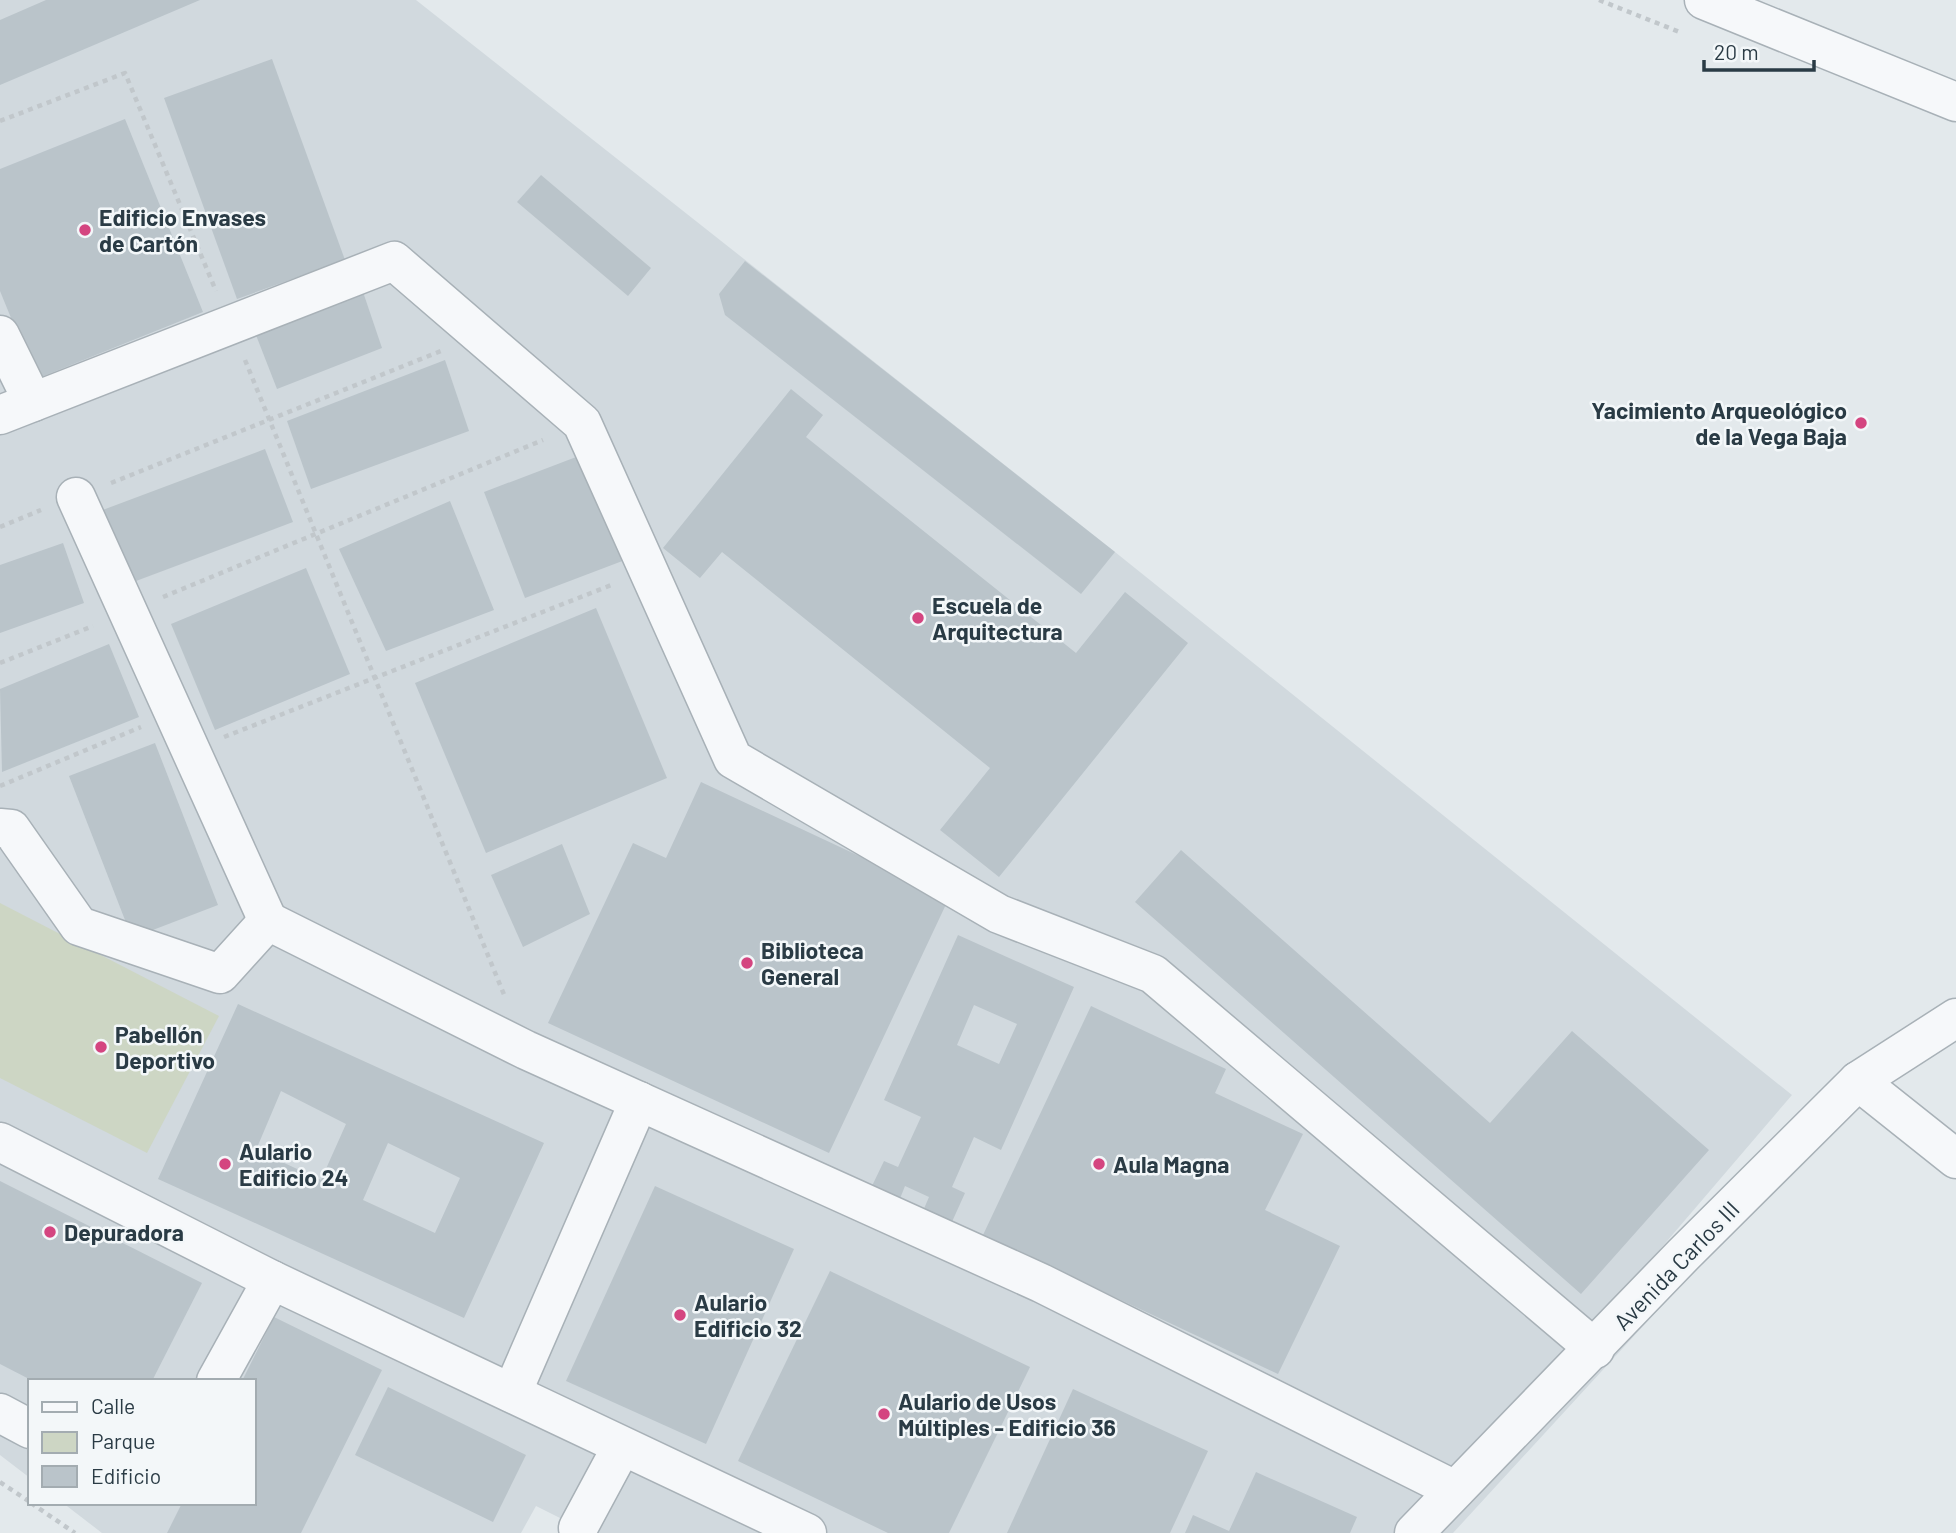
<svg xmlns="http://www.w3.org/2000/svg" width="1956" height="1533" font-family="Barlow,sans-serif">
<rect width="100%" height="100%" fill="#e3e9ec"/>
<polygon fill="#d1d9de" points="0,0 416,0 1115,552 1792,1095 1650,1261 1679,1287 1453,1533 590,1533 536,1506 521,1533 102,1533 63,1503 254,1503 254,1381 30,1381 30,1478 0,1455"/>
<polygon fill="#cdd6c4" points="0,903 219,1016 147,1153 0,1078"/>
<g fill="#bac4ca" fill-rule="evenodd">
<polygon points="46,0 200,0 0,85 0,20"/>
<polygon points="272,59 345,260 237,299 164,98"/>
<polygon points="125,119 203,312 36,379 0,291 0,169"/>
<polygon points="541,175 651,268 628,296 517,202"/>
<polygon points="745,261 1115,552 1081,594 725,315 719,294"/>
<polygon points="362,289 382,348 277,389 254,330"/>
<polygon points="445,360 469,431 311,489 287,421"/>
<polygon points="791,389 823,415 806,437 1076,653 1125,592 1188,643 999,877 940,830 990,768 722,552 700,578 663,548"/>
<polygon points="265,449 293,522 128,584 100,511"/>
<polygon points="584,454 625,560 525,598 484,492"/>
<polygon points="450,501 494,610 386,651 339,549"/>
<polygon points="63,543 84,603 0,633 0,565"/>
<polygon points="306,568 350,674 215,730 171,624"/>
<polygon points="596,608 667,778 486,853 415,683"/>
<polygon points="109,644 139,717 2,772 0,689"/>
<polygon points="155,743 218,905 132,938 69,776"/>
<polygon points="701,782 949,898 829,1153 548,1023 633,843 666,858"/>
<polygon points="562,844 590,914 523,947 491,875"/>
<polygon points="1181,850 1490,1123 1572,1031 1709,1150 1581,1294 1135,902"/>
<path d="M958,935L1074,987L1001,1150L974,1137L952,1187L965,1193L951,1224L923,1211L929,1197L905,1186L899,1201L871,1188L884,1161L898,1167L921,1117L884,1100ZM974,1005L1017,1024L999,1064L957,1045Z"/>
<path d="M238,1004L544,1143L464,1318L158,1179ZM281,1091L346,1124L321,1180L256,1150ZM388,1143L460,1178L435,1233L363,1200Z"/>
<polygon points="1091,1006 1226,1069 1215,1093 1303,1134 1265,1210 1340,1246 1278,1374 983,1235"/>
<polygon points="0,1181 202,1283 152,1381 33,1381 0,1364"/>
<polygon points="655,1186 794,1249 706,1444 566,1381"/>
<polygon points="830,1271 1030,1367 949,1533 888,1533 738,1461"/>
<polygon points="274,1317 382,1370 301,1533 167,1533 182,1503 254,1503 254,1381 242,1381"/>
<polygon points="388,1387 526,1455 493,1522 355,1455"/>
<polygon points="1073,1389 1208,1451 1170,1533 1007,1533"/>
<polygon points="1256,1472 1357,1517 1350,1533 1185,1533 1193,1515 1229,1531"/>
</g>
<g fill="none" stroke-linecap="round" stroke-linejoin="round">
<g stroke="#a8b1b7" stroke-width="41">
<g id="minor">
<polyline points="1704,0 1956,102"/>
<polyline points="0,335 33,402"/>
<polyline points="0,415 394,261 582,423 733,759 999,914 1153,974 1595,1349"/>
<polyline points="76,497 268,921"/>
<polyline points="0,828 11,829 79,926 220,974 268,921 526,1050 1041,1283 1455,1490"/>
<polyline points="1858,1081 1956,1159"/>
<polyline points="0,1142 272,1280"/>
<polyline points="216,1381 272,1280 807,1533"/>
<polyline points="512,1393 639,1101"/>
<polyline points="0,1413 30,1429"/>
<polyline points="578,1528 621,1448"/>
<polyline points="1414,1533 1683,1255 1858,1081 1956,1018"/>
</g>
</g>
<g stroke="#c1c7cb" stroke-width="4.5" stroke-dasharray="5 5" stroke-linecap="butt">
<polyline points="1599,0 1682,33"/>
<polyline points="0,121 125,73 216,291"/>
<polyline points="245,360 505,997"/>
<polyline points="111,483 441,351"/>
<polyline points="0,527 41,510"/>
<polyline points="163,597 543,440"/>
<polyline points="0,663 93,626"/>
<polyline points="224,737 614,584"/>
<polyline points="0,786 141,727"/>
<polyline points="0,1482 30,1502"/>
<polyline points="31,1503 75,1533"/>
</g>
<use href="#minor" stroke="#f6f8fa" stroke-width="38"/>
</g>
<g fill="#d44580" stroke="#f3f7f9" stroke-width="2.5">
<circle cx="85" cy="230" r="7"/>
<circle cx="1861" cy="423" r="7"/>
<circle cx="918" cy="618" r="7"/>
<circle cx="747" cy="963" r="7"/>
<circle cx="101" cy="1047" r="7"/>
<circle cx="225" cy="1164" r="7"/>
<circle cx="1099" cy="1164" r="7"/>
<circle cx="50" cy="1232" r="7"/>
<circle cx="680" cy="1315" r="7"/>
<circle cx="884" cy="1414" r="7"/>
</g>
<g text-anchor="middle" dominant-baseline="central" stroke-width="5" stroke-linejoin="round" paint-order="stroke">
<g font-size="23" font-weight="bold" fill="#2a3b45" stroke="#f3f7f9" text-anchor="start">
<text x="99" y="217">Edificio Envases<tspan x="99" dy="26">de Cartón</tspan></text>
<text x="1847" y="410" text-anchor="end">Yacimiento Arqueológico<tspan x="1847" dy="26">de la Vega Baja</tspan></text>
<text x="932" y="605">Escuela de<tspan x="932" dy="26">Arquitectura</tspan></text>
<text x="761" y="950">Biblioteca<tspan x="761" dy="26">General</tspan></text>
<text x="115" y="1034">Pabellón<tspan x="115" dy="26">Deportivo</tspan></text>
<text x="239" y="1151">Aulario<tspan x="239" dy="26">Edificio 24</tspan></text>
<text x="1113" y="1164">Aula Magna</text>
<text x="64" y="1232">Depuradora</text>
<text x="694" y="1302">Aulario<tspan x="694" dy="26">Edificio 32</tspan></text>
<text x="898" y="1401">Aulario de Usos<tspan x="898" dy="26">Múltiples - Edificio 36</tspan></text>
</g>
<g font-size="23" fill="#2a3b45" stroke="#f3f7f9">
<text transform="translate(1676 1265) rotate(-46)">Avenida Carlos III</text>
</g>
</g>
<rect x="28" y="1379" width="228" height="126" fill="#f3f7f9" stroke="#a3acb1" stroke-width="2"/>
<rect x="42" y="1402" width="35" height="10" fill="#f6f8fa" stroke="#a3acb1" stroke-width="2"/>
<text x="91" y="1414" font-size="21" fill="#2a3b45">Calle</text>
<rect x="42" y="1432" width="35" height="21" fill="#cdd6c4" stroke="#a3acb1" stroke-width="2"/>
<text x="91" y="1449" font-size="21" fill="#2a3b45">Parque</text>
<rect x="42" y="1466" width="35" height="21" fill="#bac4ca" stroke="#a3acb1" stroke-width="2"/>
<text x="91" y="1484" font-size="21" fill="#2a3b45">Edificio</text>
<path d="M1704 60v10h110v-10" fill="none" stroke="#2a3b45" stroke-width="3.5"/>
<text x="1714" y="60" font-size="21" fill="#2a3b45" stroke="#f3f7f9" stroke-width="5" paint-order="stroke">20 m</text>
</svg>
